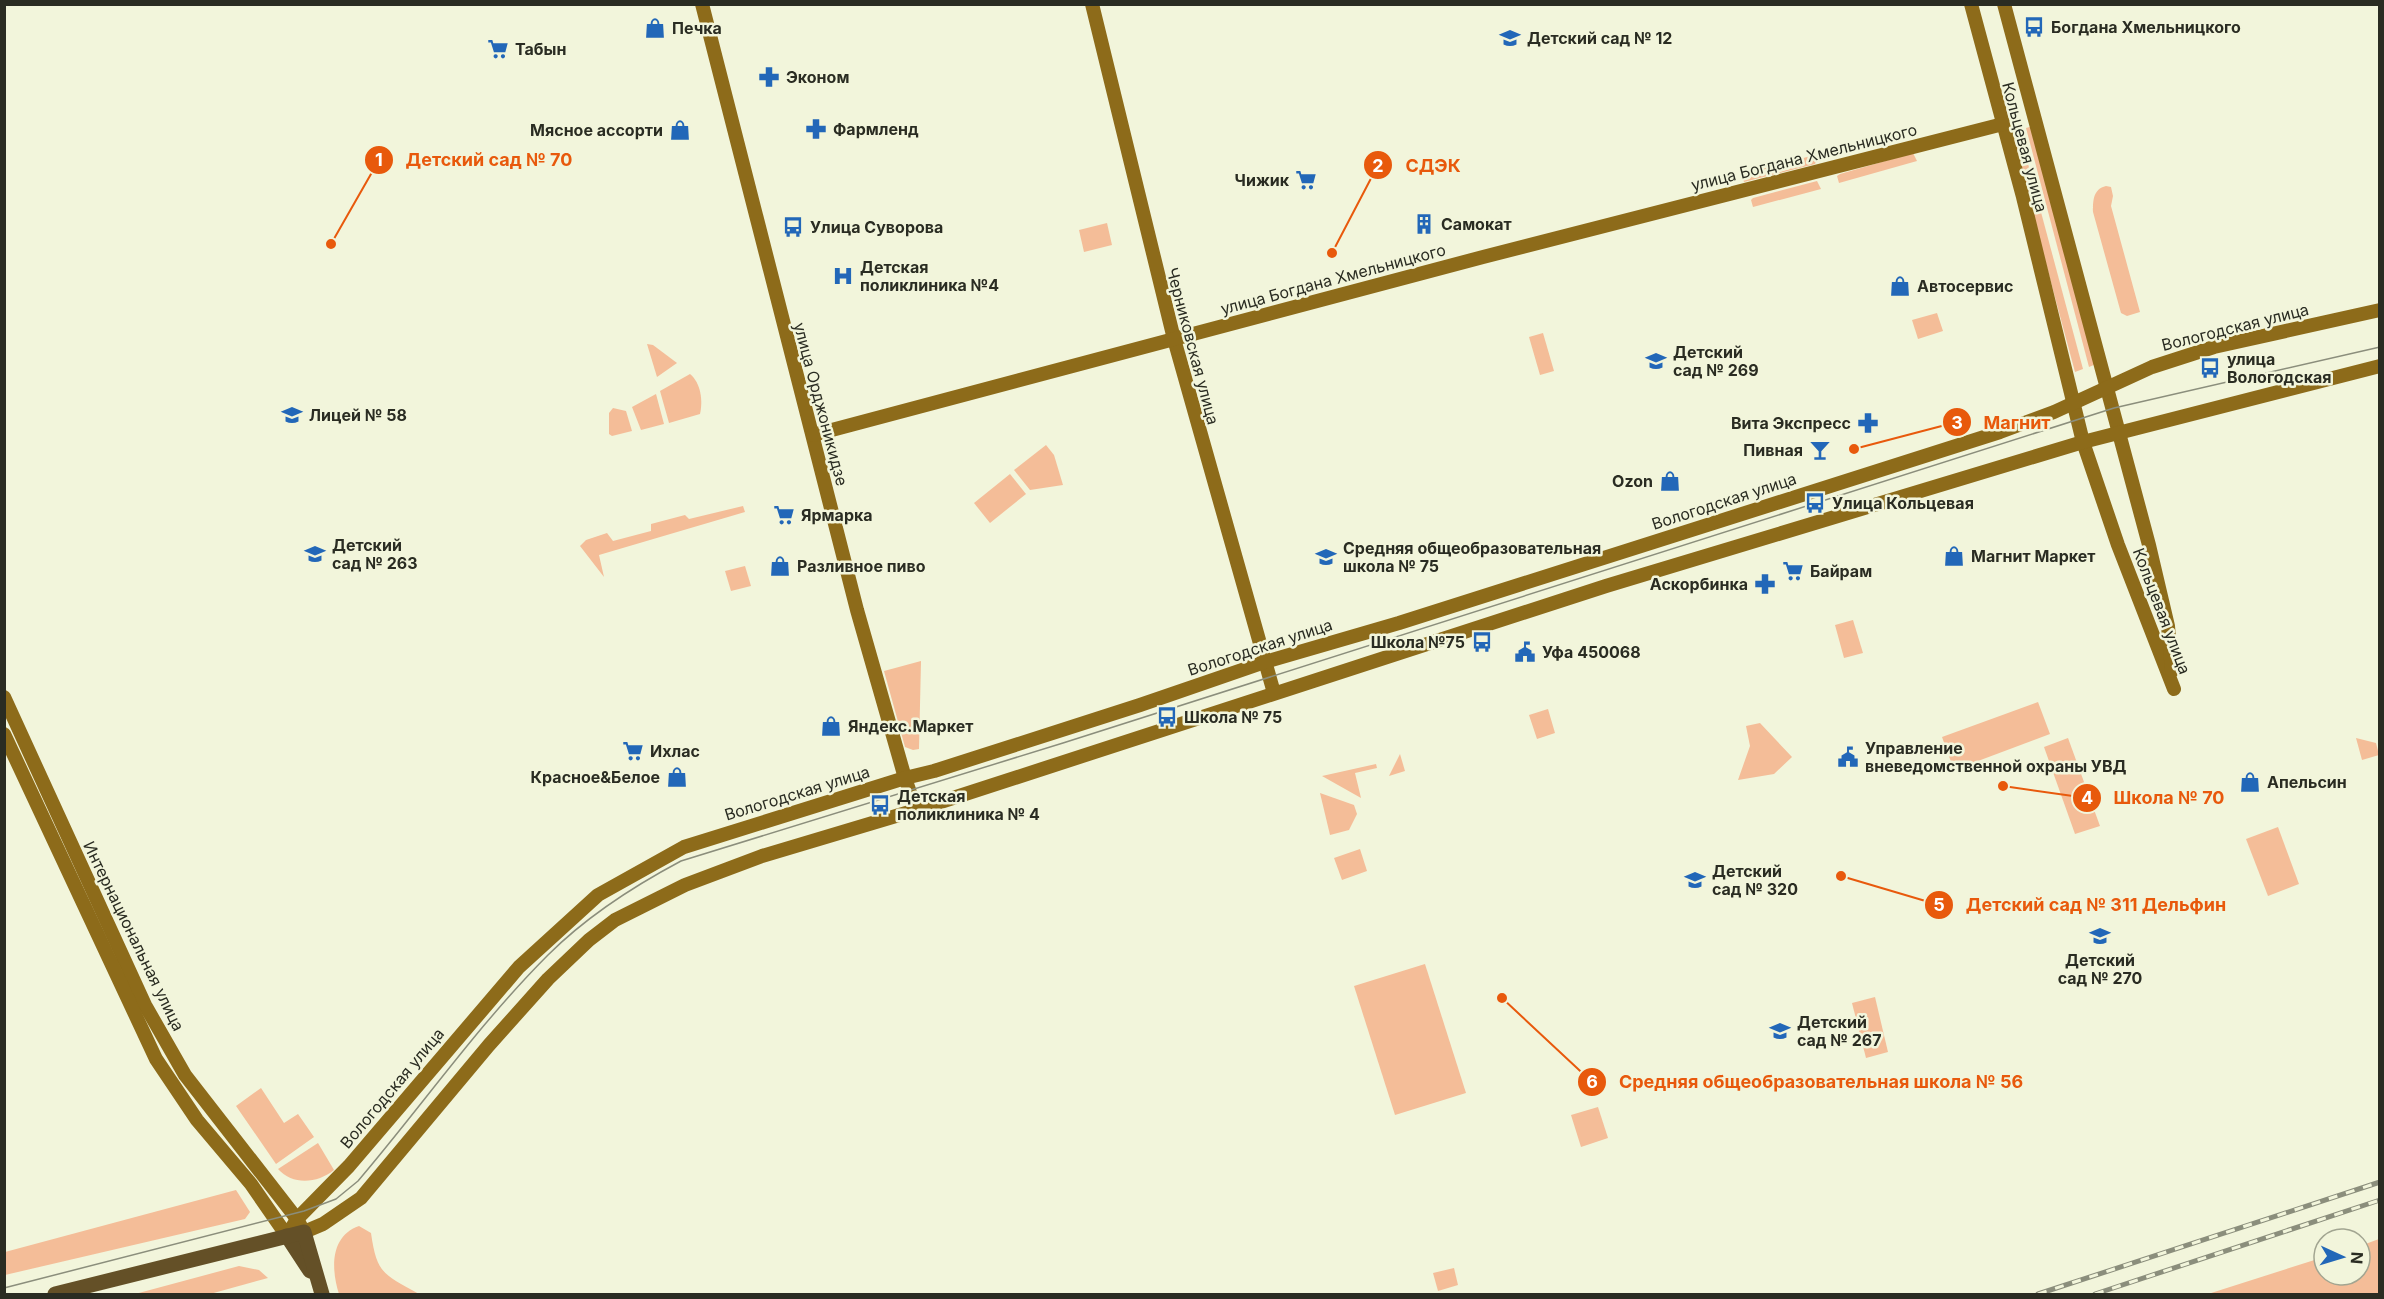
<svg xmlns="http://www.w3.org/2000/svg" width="2384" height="1299" font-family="Inter,sans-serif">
<rect width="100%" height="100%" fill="#f2f5db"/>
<g fill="#f4bd98">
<polygon points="2033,126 2096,364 2089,367 2026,128"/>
<polygon points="2019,130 2083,369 2075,372 2011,133"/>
<polygon points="1913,153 1917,161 1839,183 1837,176 1840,174"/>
<polygon points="1815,155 1817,160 1815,164 1744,182 1741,174"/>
<polygon points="1817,181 1821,189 1753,207 1751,200 1753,198"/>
<path d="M2106,186L2111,187L2113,196L2111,206L2140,312L2127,316L2121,313L2093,212C2093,201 2093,189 2106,186Z"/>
<polygon points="1107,223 1112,245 1084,252 1079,230"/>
<polygon points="1937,313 1943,331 1918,339 1912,320"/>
<polygon points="1543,333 1554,371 1540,375 1529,337"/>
<polygon points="647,344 653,345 677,363 657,377"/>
<path d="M690,374C701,383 703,401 700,414L669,423L660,391Z"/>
<polygon points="656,394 664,424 641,430 632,407"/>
<polygon points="613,408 626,411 632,431 612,436 609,434 609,413"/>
<polygon points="1046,445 1054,455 1063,485 1030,490 1014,470"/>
<polygon points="1010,474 1026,494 990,523 974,503"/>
<polygon points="743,506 745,512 599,555 604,577 580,546 586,540 607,533 613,541 651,531 651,524 685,515 689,519"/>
<polygon points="745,566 751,586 731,591 725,571"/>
<polygon points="1853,620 1863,653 1844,658 1835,625"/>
<polygon points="921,661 919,749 913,750 905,747 884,671"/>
<polygon points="2038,702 2050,734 1954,770 1942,737"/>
<polygon points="1548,709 1555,733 1537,739 1529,715"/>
<polygon points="1760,723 1792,757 1774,774 1738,780 1750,746 1746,726"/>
<polygon points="2068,738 2100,826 2075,834 2044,747"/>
<polygon points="2356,738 2376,743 2379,755 2362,760"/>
<polygon points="1400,754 1405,771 1389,776"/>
<polygon points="1376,764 1377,768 1355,773 1361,798 1322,776"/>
<polygon points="1320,793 1354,805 1357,814 1349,830 1330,835"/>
<polygon points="2278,827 2299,884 2268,896 2246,839"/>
<polygon points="1360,849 1367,871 1342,880 1334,858"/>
<polygon points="1425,964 1466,1093 1395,1115 1354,986"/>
<polygon points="1875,997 1888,1052 1866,1058 1852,1003"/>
<polygon points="261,1088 284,1123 298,1114 314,1137 276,1164 236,1106"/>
<polygon points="1598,1107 1608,1138 1581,1147 1571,1115"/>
<path d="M318,1143L334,1170C318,1183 293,1186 278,1169Z"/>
<polygon points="236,1190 250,1212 245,1219 5,1275 5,1252"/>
<path d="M359,1226L371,1233C377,1275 384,1274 419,1294H339C331,1269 330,1236 359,1226Z"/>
<polygon points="2379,1239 2379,1294 2208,1294 2324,1257 2324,1275 2360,1275 2360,1246"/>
<polygon points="239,1266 259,1270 268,1278 210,1294 135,1294"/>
<polygon points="1454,1268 1458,1285 1438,1291 1433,1273"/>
</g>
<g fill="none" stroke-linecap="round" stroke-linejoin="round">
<g stroke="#8d6b1a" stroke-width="14">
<polyline points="702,4 857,610 905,778 916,810"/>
<polyline points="1092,4 1174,339 1274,693"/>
<polyline points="1971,4 2023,197 2083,442 2118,545 2174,689"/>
<polyline points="2004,4 2149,545 2168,626 2172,671"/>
<polyline points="813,435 1483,257 2003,124"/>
<polyline points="4,697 145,1005 185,1075 297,1219 304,1232 323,1224 361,1198 489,1045 548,979 589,940 615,920 685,885 762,856 916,810 1606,586 2083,442 2380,366"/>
<polyline points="4,734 156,1059 197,1120 251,1184 287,1236 297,1219 349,1166 519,967 598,895 684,847 905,778 934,771 1140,705 1265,662 1399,623 2000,432 2054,412 2152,367 2214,347 2380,310"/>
</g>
<g stroke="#645027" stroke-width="15">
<polyline points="287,1236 310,1271"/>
<polyline points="55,1294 304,1232 322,1294"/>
</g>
<path stroke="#8b8e7c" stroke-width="1.5" d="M4,1288L304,1211L336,1199L358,1181C422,1106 478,1025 548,955C586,917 634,886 681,861L1063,743L2114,408L2380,347"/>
<g stroke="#8b8e7c" stroke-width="5">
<g id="rail">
<polyline points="2038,1294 2380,1182"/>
<polyline points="2095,1294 2380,1200"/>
</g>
</g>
<use href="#rail" stroke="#f2f5db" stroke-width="3" stroke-dasharray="9" stroke-linecap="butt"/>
</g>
<defs>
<g id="bus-bare" transform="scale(1.62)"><path d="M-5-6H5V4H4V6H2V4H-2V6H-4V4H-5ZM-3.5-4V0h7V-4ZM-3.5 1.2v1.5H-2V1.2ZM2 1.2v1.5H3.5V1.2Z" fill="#2267b8" stroke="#f2f5db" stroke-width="2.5" paint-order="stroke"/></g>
<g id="shop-bare" transform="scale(1.62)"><path d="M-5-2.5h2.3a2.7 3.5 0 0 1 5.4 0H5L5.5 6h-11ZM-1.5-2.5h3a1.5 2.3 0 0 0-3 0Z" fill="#2267b8" stroke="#f2f5db" stroke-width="2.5" paint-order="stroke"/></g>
<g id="school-bare" transform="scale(1.62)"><path d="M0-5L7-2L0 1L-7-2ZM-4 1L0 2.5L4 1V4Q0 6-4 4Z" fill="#2267b8" stroke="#f2f5db" stroke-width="2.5" paint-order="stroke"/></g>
<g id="supermarket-bare" transform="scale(1.62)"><path d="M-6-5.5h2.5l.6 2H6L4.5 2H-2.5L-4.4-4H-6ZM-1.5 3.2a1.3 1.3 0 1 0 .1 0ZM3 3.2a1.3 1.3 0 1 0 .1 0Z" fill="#2267b8" stroke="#f2f5db" stroke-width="2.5" paint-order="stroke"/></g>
<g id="pharmacy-bare" transform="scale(1.62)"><path d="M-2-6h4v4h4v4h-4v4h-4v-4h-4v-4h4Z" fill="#2267b8" stroke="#f2f5db" stroke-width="2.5" paint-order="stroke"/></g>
<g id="building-bare" transform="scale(1.62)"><path d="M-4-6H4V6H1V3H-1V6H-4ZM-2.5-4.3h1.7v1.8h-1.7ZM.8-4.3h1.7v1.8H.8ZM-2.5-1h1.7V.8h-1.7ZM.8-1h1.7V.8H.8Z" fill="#2267b8" stroke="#f2f5db" stroke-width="2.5" paint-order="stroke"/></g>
<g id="hospital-bare" transform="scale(1.62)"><path d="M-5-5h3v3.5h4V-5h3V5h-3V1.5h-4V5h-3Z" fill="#2267b8" stroke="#f2f5db" stroke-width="2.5" paint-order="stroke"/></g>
<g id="bar-bare" transform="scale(1.62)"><path d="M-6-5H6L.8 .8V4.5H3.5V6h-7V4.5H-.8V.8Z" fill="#2267b8" stroke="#f2f5db" stroke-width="2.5" paint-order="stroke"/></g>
<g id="civic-bare" transform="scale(1.62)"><path d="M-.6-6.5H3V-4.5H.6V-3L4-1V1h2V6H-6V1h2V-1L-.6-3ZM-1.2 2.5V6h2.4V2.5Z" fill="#2267b8" stroke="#f2f5db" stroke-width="2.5" paint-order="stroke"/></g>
</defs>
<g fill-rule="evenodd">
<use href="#bus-bare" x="2034" y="27"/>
<use href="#shop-bare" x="655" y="28"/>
<use href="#school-bare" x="1510" y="38"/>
<use href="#supermarket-bare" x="498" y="49"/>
<use href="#pharmacy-bare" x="769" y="77"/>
<use href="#pharmacy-bare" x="816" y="129"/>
<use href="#shop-bare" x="680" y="130"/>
<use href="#supermarket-bare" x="1306" y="180"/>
<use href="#building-bare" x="1424" y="224"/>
<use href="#bus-bare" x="793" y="227"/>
<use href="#hospital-bare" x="843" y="276"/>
<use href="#shop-bare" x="1900" y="286"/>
<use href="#school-bare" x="1656" y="361"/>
<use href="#bus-bare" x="2210" y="368"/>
<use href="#school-bare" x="292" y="415"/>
<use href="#pharmacy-bare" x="1868" y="423"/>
<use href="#bar-bare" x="1820" y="450"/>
<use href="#shop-bare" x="1670" y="481"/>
<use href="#bus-bare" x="1815" y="503"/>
<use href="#supermarket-bare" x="784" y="515"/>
<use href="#school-bare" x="315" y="554"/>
<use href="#shop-bare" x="1954" y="556"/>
<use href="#school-bare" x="1326" y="557"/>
<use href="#shop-bare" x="780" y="566"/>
<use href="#supermarket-bare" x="1793" y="571"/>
<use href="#pharmacy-bare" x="1765" y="584"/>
<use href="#bus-bare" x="1482" y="642"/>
<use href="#civic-bare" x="1525" y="652"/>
<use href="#bus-bare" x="1167" y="717"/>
<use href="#shop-bare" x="831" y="726"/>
<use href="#supermarket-bare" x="633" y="751"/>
<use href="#civic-bare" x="1848" y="757"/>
<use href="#shop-bare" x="677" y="777"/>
<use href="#shop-bare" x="2250" y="782"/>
<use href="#bus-bare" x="880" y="805"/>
<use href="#school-bare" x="1695" y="880"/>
<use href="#school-bare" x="2100" y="936"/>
<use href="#school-bare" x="1780" y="1031"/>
</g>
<g text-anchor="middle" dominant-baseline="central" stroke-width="5" stroke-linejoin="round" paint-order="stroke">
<g font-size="16" font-weight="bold" fill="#2a2c22" stroke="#f2f5db" text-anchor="start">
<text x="2051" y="27">Богдана Хмельницкого</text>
<text x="672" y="28">Печка</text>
<text x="1527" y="38">Детский сад № 12</text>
<text x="515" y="49">Табын</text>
<text x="786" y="77">Эконом</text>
<text x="833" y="129">Фармленд</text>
<text x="663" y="130" text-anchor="end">Мясное ассорти</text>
<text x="1289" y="180" text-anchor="end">Чижик</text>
<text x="1441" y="224">Самокат</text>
<text x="810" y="227">Улица Суворова</text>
<text x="860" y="267">Детская<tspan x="860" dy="18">поликлиника №4</tspan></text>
<text x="1917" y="286">Автосервис</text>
<text x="1673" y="352">Детский<tspan x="1673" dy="18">сад № 269</tspan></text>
<text x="2227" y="359">улица<tspan x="2227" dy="18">Вологодская</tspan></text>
<text x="309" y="415">Лицей № 58</text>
<text x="1851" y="423" text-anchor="end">Вита Экспресс</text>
<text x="1803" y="450" text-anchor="end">Пивная</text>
<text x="1653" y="481" text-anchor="end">Ozon</text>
<text x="1832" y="503">Улица Кольцевая</text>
<text x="801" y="515">Ярмарка</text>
<text x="332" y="545">Детский<tspan x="332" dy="18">сад № 263</tspan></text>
<text x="1343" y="548">Средняя общеобразовательная<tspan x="1343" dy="18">школа № 75</tspan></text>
<text x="1971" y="556">Магнит Маркет</text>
<text x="797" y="566">Разливное пиво</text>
<text x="1810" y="571">Байрам</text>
<text x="1748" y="584" text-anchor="end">Аскорбинка</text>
<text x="1465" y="642" text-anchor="end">Школа №75</text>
<text x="1542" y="652">Уфа 450068</text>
<text x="1184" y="717">Школа № 75</text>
<text x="848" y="726">Яндекс.Маркет</text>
<text x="1865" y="748">Управление<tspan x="1865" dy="18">вневедомственной охраны УВД</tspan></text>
<text x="650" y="751">Ихлас</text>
<text x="660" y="777" text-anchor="end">Красное&amp;Белое</text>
<text x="2267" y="782">Апельсин</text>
<text x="897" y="796">Детская<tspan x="897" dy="18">поликлиника № 4</tspan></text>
<text x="1712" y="871">Детский<tspan x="1712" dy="18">сад № 320</tspan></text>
<text x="2100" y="960" text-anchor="middle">Детский<tspan x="2100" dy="18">сад № 270</tspan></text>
<text x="1797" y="1022">Детский<tspan x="1797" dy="18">сад № 267</tspan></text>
</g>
<g font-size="16" fill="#2a2c22" stroke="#f2f5db">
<text transform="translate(2025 147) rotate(75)">Кольцевая улица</text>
<text transform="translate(1804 157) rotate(-14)">улица Богдана Хмельницкого</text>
<text transform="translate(1333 279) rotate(-15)">улица Богдана Хмельницкого</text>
<text transform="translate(2235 327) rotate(-14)">Вологодская улица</text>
<text transform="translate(1193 346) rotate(75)">Черниковская улица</text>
<text transform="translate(821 404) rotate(75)">улица Орджоникидзе</text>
<text transform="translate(1724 501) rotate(-18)">Вологодская улица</text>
<text transform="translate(2162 611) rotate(69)">Кольцевая улица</text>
<text transform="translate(1260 647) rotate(-18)">Вологодская улица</text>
<text transform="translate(797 793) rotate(-17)">Вологодская улица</text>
<text transform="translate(134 936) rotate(64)">Интернациональная улица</text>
<text transform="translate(392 1088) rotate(-50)">Вологодская улица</text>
</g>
</g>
<path fill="none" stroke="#e8590c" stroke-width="2" d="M331 244L379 160M1332 253L1378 165M1854 449L1957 422M2003 786L2087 798M1841 876L1939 905M1502 998L1592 1082"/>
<g fill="#e8590c" stroke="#f2f5db" stroke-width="2">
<circle cx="331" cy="244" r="6"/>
<circle cx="1332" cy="253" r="6"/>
<circle cx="1854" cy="449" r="6"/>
<circle cx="2003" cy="786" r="6"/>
<circle cx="1841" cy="876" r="6"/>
<circle cx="1502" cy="998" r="6"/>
<circle cx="379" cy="160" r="15"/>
<circle cx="1378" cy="165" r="15"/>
<circle cx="1957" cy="422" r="15"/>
<circle cx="2087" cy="798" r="15"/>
<circle cx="1939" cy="905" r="15"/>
<circle cx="1592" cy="1082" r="15"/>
</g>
<g font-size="18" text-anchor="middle" font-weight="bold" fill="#fff">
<text x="379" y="166">1</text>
<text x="1378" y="172">2</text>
<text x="1957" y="429">3</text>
<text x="2087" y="804">4</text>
<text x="1939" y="911">5</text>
<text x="1592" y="1088">6</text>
</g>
<g font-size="18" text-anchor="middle" font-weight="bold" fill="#e8590c" stroke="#f2f5db" stroke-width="5" stroke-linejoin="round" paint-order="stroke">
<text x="489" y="166">Детский сад № 70</text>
<text x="1433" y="172">СДЭК</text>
<text x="2017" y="429">Магнит</text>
<text x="2169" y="804">Школа № 70</text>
<text x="2096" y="911">Детский сад № 311 Дельфин</text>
<text x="1821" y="1088">Средняя общеобразовательная школа № 56</text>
</g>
<rect width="2384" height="1299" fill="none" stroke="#2a2c22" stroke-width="12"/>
<g transform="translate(2342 1257) rotate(94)"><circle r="28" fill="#f2f5db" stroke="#a2a591" stroke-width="1.5"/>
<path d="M0-4.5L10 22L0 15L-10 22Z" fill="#2267b8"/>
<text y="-9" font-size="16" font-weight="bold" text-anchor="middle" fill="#2a2c22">N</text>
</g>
</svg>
